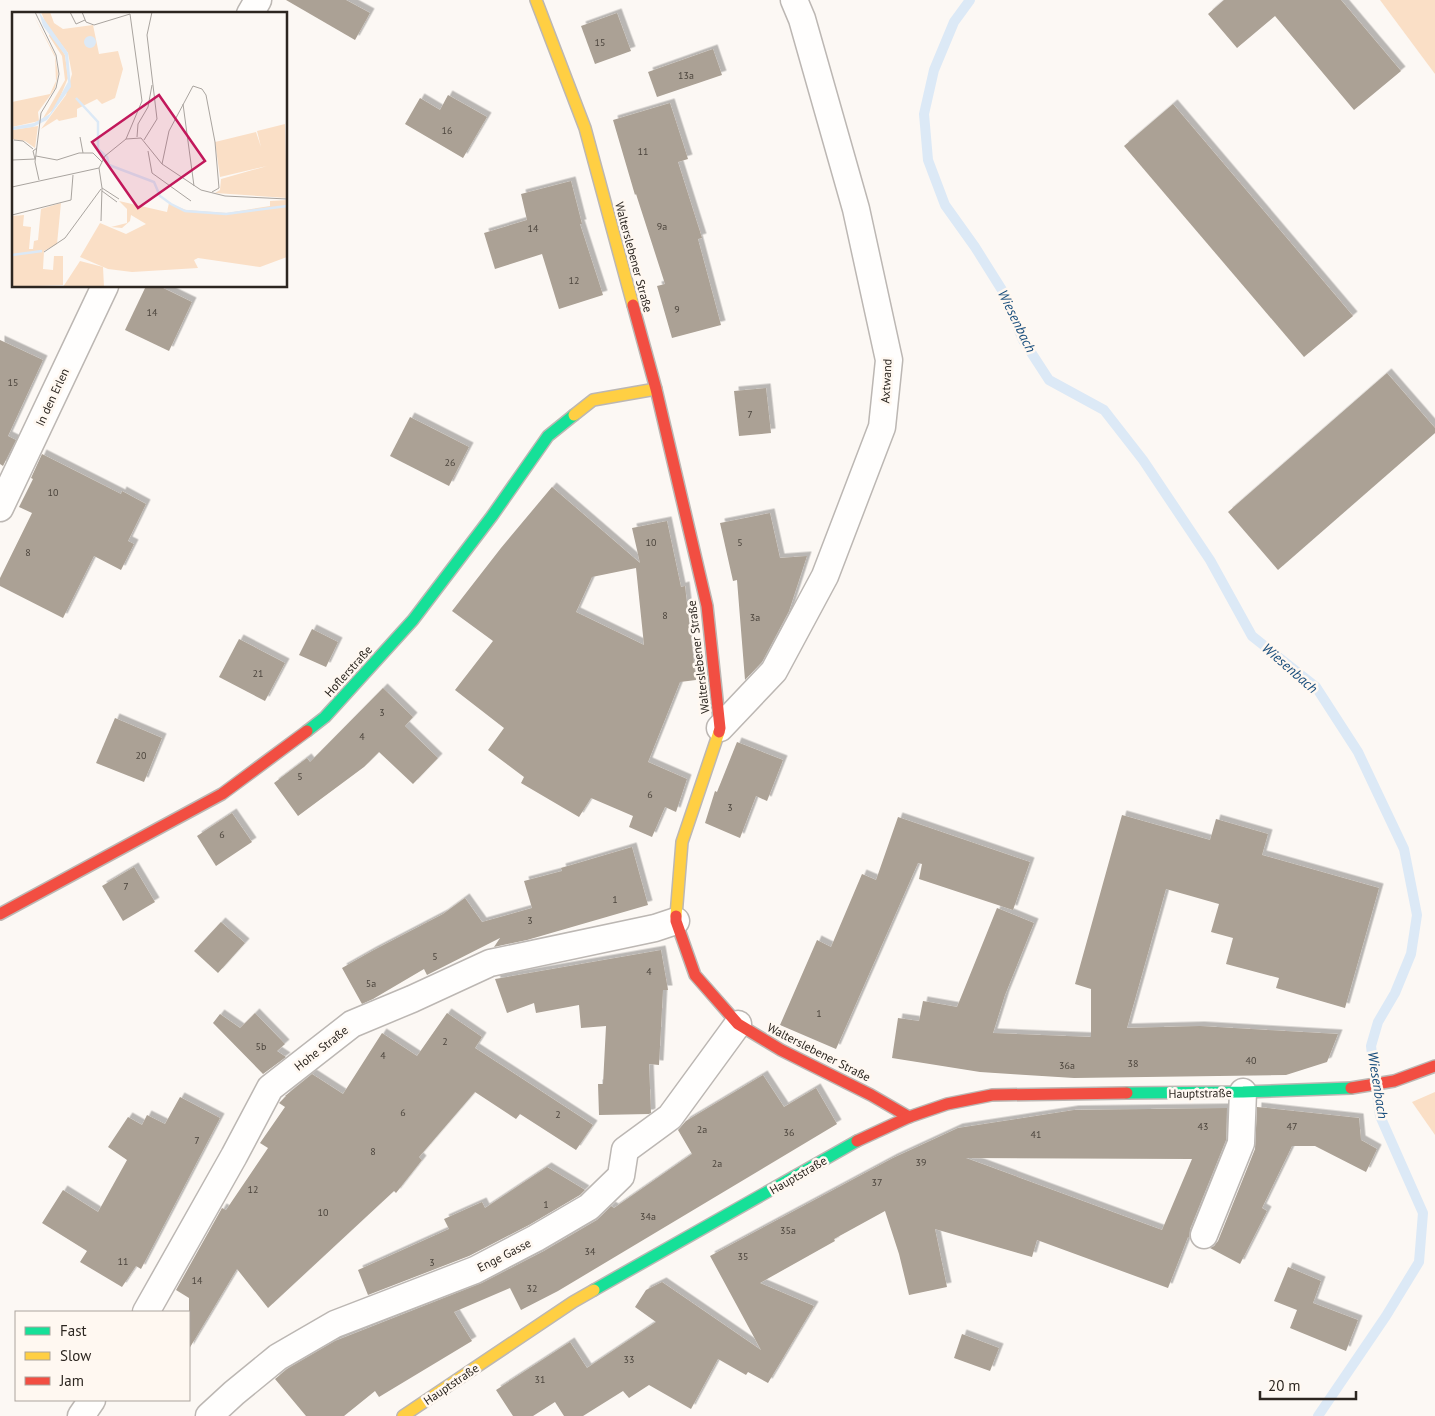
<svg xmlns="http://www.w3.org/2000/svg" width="1435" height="1416" font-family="'PT Sans',sans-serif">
<defs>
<filter id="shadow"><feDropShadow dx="4.5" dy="-4.5" stdDeviation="0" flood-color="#0004"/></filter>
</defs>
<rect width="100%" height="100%" fill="#fcf8f4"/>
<g fill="#fadfc6">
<polygon points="1380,0 1435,0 1435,74"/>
<polygon points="1435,1092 1435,1135 1412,1102"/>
</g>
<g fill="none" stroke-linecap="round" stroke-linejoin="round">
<polyline stroke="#dce9f6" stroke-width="10" points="970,0 954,22 934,70 924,114 928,160 945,205 975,247 1002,290 1023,340 1049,380 1104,410 1143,460 1210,560 1252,636 1316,687 1358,752 1404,849 1417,915 1411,954 1395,993 1378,1022 1371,1046 1380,1116 1423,1213 1419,1262 1386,1316 1318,1416"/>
</g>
<g fill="#aba195" fill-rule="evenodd" filter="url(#shadow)">
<polygon points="286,0 346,0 370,13 355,40"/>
<polygon points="1224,0 1341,0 1401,71 1354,110 1275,16 1237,48 1208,14"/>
<polygon points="617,13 631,51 595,64 581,26"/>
<polygon points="713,49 722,75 657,97 648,72"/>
<polygon points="448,95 487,117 463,158 405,124 420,98 440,110"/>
<polygon points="670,103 688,159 678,162 702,238 698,239 721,325 672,338 657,286 665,284 636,194 635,195 613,120"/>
<polygon points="1173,104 1353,316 1304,357 1124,146"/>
<polygon points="571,181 582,224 580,224 603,295 559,309 542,254 495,269 484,233 527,220 521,194"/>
<polygon points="146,286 159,286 192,302 169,351 125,330"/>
<polygon points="0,340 43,360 8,436 16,440 3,466 0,464"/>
<polygon points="1387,373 1435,428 1435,433 1278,570 1228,512"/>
<polygon points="766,388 771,433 739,436 734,391"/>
<polygon points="410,417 469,447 449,486 390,456"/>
<polygon points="42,454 121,494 122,491 146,504 128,541 134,544 121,570 94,556 63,618 0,586 0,578 32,513 19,507 33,479 31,478"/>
<path d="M552,487L640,563L632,528L667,521L681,587L685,586L696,680L680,682L648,762L687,779L676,812L665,807L652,837L629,827L633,816L591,798L579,817L521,783L524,777L488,750L504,728L455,690L493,641L452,611L501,548ZM636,568L644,645L576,612L592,577Z"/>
<polygon points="770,513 780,558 807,556 789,611 762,662 745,680 737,580 733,581 720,523"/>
<polygon points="312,629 338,642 326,667 299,655"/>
<polygon points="239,639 285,663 265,701 219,677"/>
<polygon points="383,688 413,717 405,726 438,758 413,784 379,752 364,767 298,816 274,783 307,758 310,762"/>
<polygon points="115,718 162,738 144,782 96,763"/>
<polygon points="737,742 783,760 767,801 756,796 740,838 705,823 715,791 717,792"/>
<polygon points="232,813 252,842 216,866 197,836"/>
<polygon points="1122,815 1210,840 1216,819 1268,834 1262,855 1379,888 1345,1008 1276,988 1279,978 1226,964 1233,938 1211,932 1219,904 1166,889 1127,1028 1200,1026 1338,1034 1327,1062 1286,1075 1074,1078 980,1072 892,1058 898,1018 919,1021 923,1001 957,1007 997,908 1034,923 1005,995 993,1033 1091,1037 1091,989 1075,984"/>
<polygon points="898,817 1030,862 1013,910 919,879 922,864 918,863 836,1049 780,1025 817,940 831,947 862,874 876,880"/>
<polygon points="632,847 648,905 527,940 494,947 500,938 427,975 424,969 373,999 362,1004 342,968 372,951 443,914 465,898 482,922 532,908 524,881 562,871 561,868"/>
<polygon points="134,867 155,902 123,921 102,886"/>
<polygon points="221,922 245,943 218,973 194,951"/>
<polygon points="661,950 668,990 663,990 659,1065 649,1064 651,1113 649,1114 599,1115 598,1084 603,1084 606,1026 581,1028 579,1005 536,1013 534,1003 507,1013 495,979"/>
<polygon points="255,1013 285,1044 277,1051 286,1057 263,1074 213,1023 220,1014 240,1028"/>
<polygon points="447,1013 482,1037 475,1048 593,1125 576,1150 520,1114 516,1119 475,1092 419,1157 422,1160 396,1193 394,1191 268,1308 237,1269 189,1349 189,1298 176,1290 222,1208 226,1210 268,1148 260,1143 285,1107 279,1103 286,1096 285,1096 312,1074 343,1094 382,1033 417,1056"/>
<polygon points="763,1075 784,1107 816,1088 837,1124 558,1291 521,1310 510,1288 454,1312 472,1341 379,1397 375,1391 344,1416 306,1416 275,1379 287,1369 335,1341 482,1283 544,1251 597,1220 611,1206 614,1208 692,1154 678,1130 686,1121"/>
<polygon points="180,1097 220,1118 141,1269 136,1266 122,1287 80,1262 87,1251 42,1223 63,1190 98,1212 127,1160 108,1147 128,1117 142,1125 147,1115 165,1124"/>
<polygon points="1257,1107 1359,1118 1361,1140 1377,1149 1366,1172 1315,1146 1292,1146 1262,1208 1267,1211 1240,1264 1210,1248 1214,1246 1218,1241 1255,1149"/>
<path d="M1227,1108L1226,1140L1190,1229L1189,1238L1188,1237L1168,1288L1037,1240L1032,1257L935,1229L947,1287L909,1295L899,1254L885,1211L834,1239L835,1241L760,1283L814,1306L768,1383L748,1372L746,1375L718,1359L691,1409L649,1385L629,1398L623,1391L583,1416H564L555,1402L533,1416H513L496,1390L570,1342L587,1368L656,1322L635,1307L646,1290L662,1282L761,1350L710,1256L893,1158L958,1128L1074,1110ZM966,1158L1192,1159L1162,1230Z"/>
<polygon points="547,1167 585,1190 580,1195 529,1225 469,1256 368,1295 358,1270 449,1229 444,1219 482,1202 485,1208"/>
<polygon points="1288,1267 1321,1281 1313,1303 1358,1320 1346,1351 1290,1328 1297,1310 1274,1301"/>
<polygon points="962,1334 999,1348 990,1371 954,1358"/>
</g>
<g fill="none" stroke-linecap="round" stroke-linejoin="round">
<g stroke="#bcb7b3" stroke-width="29">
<g id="street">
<polyline points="250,14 258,0"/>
<polyline points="0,508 105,286"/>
<polyline points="720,728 774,671 825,576 882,427 889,360 856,209 802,19 794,0"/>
<polyline points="1204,1235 1241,1143 1243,1092"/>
<polyline points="146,1312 234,1156 270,1088 352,1024 412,999 490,963 655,928 676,921"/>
<polyline points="81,1416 92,1400"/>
<polyline points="209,1416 234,1393 278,1357 335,1324 475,1270 536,1238 589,1207 621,1176 625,1150 670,1117 738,1024"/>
</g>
</g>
<g stroke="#bcb7b3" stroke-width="14">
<g id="fast">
<polyline points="307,731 325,717 413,620 492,516 548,436 574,415"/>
<polyline points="1127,1093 1243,1092 1351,1088"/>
<polyline points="594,1290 857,1141"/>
</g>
</g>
<g stroke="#bcb7b3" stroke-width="14">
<g id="slow">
<polyline points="536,0 585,128 633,305"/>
<polyline points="574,415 593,400 656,389"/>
<polyline points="676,916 682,842 719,732"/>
<polyline points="403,1416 573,1302 594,1290"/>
</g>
</g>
<g stroke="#bcb7b3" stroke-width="14">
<g id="jam">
<polyline points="633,305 656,389 707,606 720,728 719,732"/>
<polyline points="0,914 222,794 307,731"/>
<polyline points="676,916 676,921 695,975 738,1024 781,1050 871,1095 909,1117"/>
<polyline points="1351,1088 1394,1081 1435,1066"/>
<polyline points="857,1141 909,1117 947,1104 992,1095 1127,1093"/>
</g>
</g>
<use href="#street" stroke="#fffefd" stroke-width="26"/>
<use href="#fast" stroke="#16e098" stroke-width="11"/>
<use href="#slow" stroke="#ffcf43" stroke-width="11"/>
<use href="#jam" stroke="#f24e42" stroke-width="11"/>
</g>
<g text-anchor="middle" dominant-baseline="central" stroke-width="5" stroke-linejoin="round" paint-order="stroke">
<g font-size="10" fill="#4c453d">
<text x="600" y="42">15</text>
<text x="686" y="75">13a</text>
<text x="447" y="130">16</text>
<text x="643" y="151">11</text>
<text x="662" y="226">9a</text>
<text x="533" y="228">14</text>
<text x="574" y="280">12</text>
<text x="677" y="309">9</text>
<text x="152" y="312">14</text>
<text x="13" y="382">15</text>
<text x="750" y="414">7</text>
<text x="450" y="462">26</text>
<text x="53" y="492">10</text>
<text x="651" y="542">10</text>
<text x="740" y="542">5</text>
<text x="28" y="552">8</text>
<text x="665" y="615">8</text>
<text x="755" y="617">3a</text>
<text x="258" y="673">21</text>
<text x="382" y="712">3</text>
<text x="362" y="736">4</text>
<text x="141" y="755">20</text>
<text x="300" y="776">5</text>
<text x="650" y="794">6</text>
<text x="730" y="807">3</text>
<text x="222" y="834">6</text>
<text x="126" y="886">7</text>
<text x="615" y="899">1</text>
<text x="530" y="920">3</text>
<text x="435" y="956">5</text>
<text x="649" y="971">4</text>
<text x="371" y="983">5a</text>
<text x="819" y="1013">1</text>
<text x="445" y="1041">2</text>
<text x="261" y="1046">5b</text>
<text x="383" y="1055">4</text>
<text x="1251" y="1060">40</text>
<text x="1133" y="1063">38</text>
<text x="1067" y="1065">36a</text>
<text x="403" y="1112">6</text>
<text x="558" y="1114">2</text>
<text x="1203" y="1126">43</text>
<text x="1292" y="1126">47</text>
<text x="702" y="1129">2a</text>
<text x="789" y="1132">36</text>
<text x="1036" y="1134">41</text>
<text x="197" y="1140">7</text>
<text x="373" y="1151">8</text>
<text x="921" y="1162">39</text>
<text x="717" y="1163">2a</text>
<text x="877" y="1182">37</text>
<text x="253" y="1189">12</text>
<text x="546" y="1204">1</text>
<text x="323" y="1212">10</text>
<text x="648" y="1216">34a</text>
<text x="788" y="1230">35a</text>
<text x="590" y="1251">34</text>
<text x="743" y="1256">35</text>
<text x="123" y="1261">11</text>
<text x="432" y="1262">3</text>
<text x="197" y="1280">14</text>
<text x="532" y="1288">32</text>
<text x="629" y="1359">33</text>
<text x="540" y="1379">31</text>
</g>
<g font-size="12" fill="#2c2620" stroke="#fff8f1">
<text transform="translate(634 257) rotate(75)">Walterslebener Straße</text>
<text transform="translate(886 381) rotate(-87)">Axtwand</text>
<text transform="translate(52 397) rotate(-65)">In den Erlen</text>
<text transform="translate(698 657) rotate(-97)">Walterslebener Straße</text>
<text transform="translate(348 671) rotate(-48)">Hoflerstraße</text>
<text transform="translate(321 1048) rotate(-38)">Hohe Straße</text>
<text transform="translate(819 1052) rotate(27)">Walterslebener Straße</text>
<text transform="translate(1200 1093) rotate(-1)">Hauptstraße</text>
<text transform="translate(798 1175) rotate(-30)">Hauptstraße</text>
<text transform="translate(504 1255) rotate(-27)">Enge Gasse</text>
<text transform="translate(451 1384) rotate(-34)">Hauptstraße</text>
</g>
<g font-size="14" font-style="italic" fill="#1b4f7d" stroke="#fff8f1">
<text transform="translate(1017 321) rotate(64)">Wiesenbach</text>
<text transform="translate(1290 668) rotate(41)">Wiesenbach</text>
<text transform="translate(1378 1085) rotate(81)">Wiesenbach</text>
</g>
</g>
<g transform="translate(12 12)">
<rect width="275" height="275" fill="#fcf8f4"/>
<path d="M20,0L43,43L46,62L43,76L40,81L26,100L27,109L0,115V90L38,82L44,69L43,45ZM29,0H38L42,11L51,17L81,13L87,42L106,39L111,57L103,86L90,92L85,87L65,97V105L47,109L45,107L29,117L54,83L60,62L56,41L34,12ZM38,21L53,43L56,66L44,95L30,108L53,68L50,44L37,24ZM273,112L275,186L203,181L208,178L209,167L255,154L208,165L203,130L244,120L249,135L245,119ZM26,114L23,136L13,129L0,127V118ZM275,188V245L248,255L186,246L182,248L186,256L120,260L96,257L68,245L88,211L114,222L134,212L119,203L118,209L110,216L99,215L115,211V197L107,189L155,200L157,191L174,198L215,201L258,194V189ZM49,191L45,232L32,239L31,257L41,258L42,244H51V273L0,275V204L12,203L11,214L19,215L17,237H21L22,229L26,228L29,197ZM68,249L91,255L92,275H51Z" fill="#fadfc6"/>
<path d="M27,0L56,41L59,75L35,108L21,115L0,118V115L22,111L38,102L56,70L53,43L31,14ZM72 30a6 6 0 1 1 12 0a6 6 0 1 1-12 0Z" fill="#dce9f6"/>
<path fill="none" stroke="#dce9f6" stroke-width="2.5" d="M64,86L86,110V137L95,145L97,153L142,170L148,184L159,192L173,199L214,202L275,194M0,243L30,239"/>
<path fill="none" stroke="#a9a49f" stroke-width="1" d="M23,0L44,43L47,62L44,76L29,101L23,150L27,168M58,0L64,12L73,8M70,0L74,10L82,13M82,13L118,2M181,74L190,77L194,83L203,130L207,176L200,180M171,92L182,174M68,125L71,141M125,125L126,112L136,95L140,73M114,127L129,126L150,152L189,178L213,184L275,187M2,128L11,129L21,137M132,128L145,107L135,23L140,0M136,139L140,161L179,189M24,144L45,148L67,141H81L90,150M0,148L23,147L21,139L25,136M150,152L157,119L181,74M0,175L87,156M90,176L107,187M90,179L105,190M0,203L59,188L61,163M89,209L90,176L87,156L93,144L114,127L130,89L118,2M32,240L53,226L89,177"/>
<path fill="#c2185b" fill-opacity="0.15" stroke="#c2185b" stroke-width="2.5" d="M147,83L193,149L126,196L80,130Z"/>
<rect width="275" height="275" fill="none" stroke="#2c2620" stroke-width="2.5"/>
</g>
<rect x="15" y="1311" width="175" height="90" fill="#fff8f1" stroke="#aba49d"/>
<rect x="25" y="1327" width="25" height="8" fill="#16e098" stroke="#aba49d"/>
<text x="60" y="1336" font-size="15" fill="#2c2620">Fast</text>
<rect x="25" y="1352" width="25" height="8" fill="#ffcf43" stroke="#aba49d"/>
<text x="60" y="1361" font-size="15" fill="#2c2620">Slow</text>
<rect x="25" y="1377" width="25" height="8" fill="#f24e42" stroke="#aba49d"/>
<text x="60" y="1386" font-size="15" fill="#2c2620">Jam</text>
<path d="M1260 1391v8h96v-8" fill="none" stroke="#2c2620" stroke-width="2.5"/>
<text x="1268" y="1391" font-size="15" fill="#2c2620" stroke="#fff8f1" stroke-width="4" paint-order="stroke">20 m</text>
</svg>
